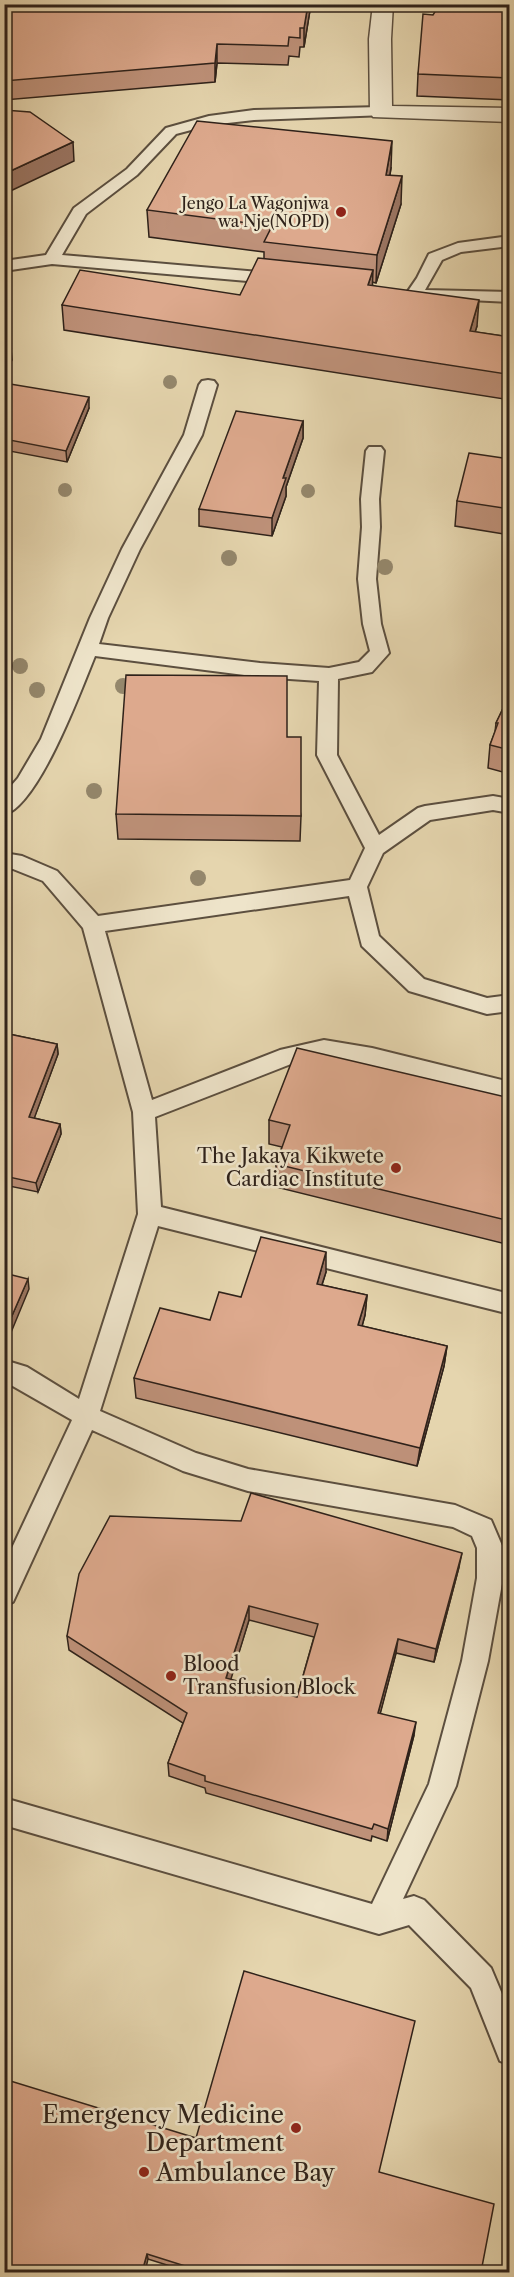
<svg xmlns="http://www.w3.org/2000/svg" width="514" height="2277" font-family="'Libre Caslon Text',serif">
<rect width="100%" height="100%" fill="#e5d5ae"/>
<filter id="stains"><feTurbulence type="fractalNoise" baseFrequency=".00333" numOctaves="4"/><feColorMatrix values="0 0 0 0 .2 0 0 0 0 .09 0 0 0 0 .02 0 0 0 .5 -.17"/></filter>
<radialGradient id="worn" r=".72"><stop offset=".6" stop-color="#630" stop-opacity="0"/><stop offset="1" stop-color="#630" stop-opacity=".3"/></radialGradient>
<g fill="none" stroke-linecap="round" stroke-linejoin="round">
<g stroke="#5c4f3f" stroke-width="4">
<g id="lane">
<polygon points="381,107 389,112 386,115 254,120 210,125 176,134 137,175 86,214 62,255 281,274 289,279 287,282 281,284 52,264 4,271 4,261 46,255 74,208 127,169 166,128 209,116 254,110"/>
<polygon points="510,236 510,246 461,252 442,260 425,290 510,292 510,302 408,297 406,294 417,278 429,254 458,243"/>
<path d="M208,380L214,381L217,385L202,435L140,549L108,618L99,644L260,663L329,668L359,662L370,651L363,624L358,579L362,527L361,499L366,451L369,447H381L384,451L379,499L380,527L376,579L381,624L389,653L372,672L338,679L337,755L379,835L418,808L425,806L493,796L510,799V813L493,810L430,820L383,853L367,887L379,936L424,979L487,998L510,995V1011L487,1014L409,991L362,946L349,896L105,931L152,1100L280,1050L324,1040L372,1048L510,1082V1100L372,1066L324,1058L291,1064L155,1117L161,1207L510,1294V1314L158,1226L100,1411L196,1453L248,1469L455,1505L491,1520L503,1548V1578L488,1661L456,1786L403,1899L414,1896L424,1900L491,1968L510,2013V2065L500,2061L471,1988L409,1925L379,1934L4,1825V1798L372,1904L429,1784L462,1661L477,1578V1548L472,1536L453,1527L248,1491L183,1471L92,1430L13,1602L4,1606V1565L72,1420L4,1381V1360L27,1367L79,1399L138,1214L133,1112L83,928L43,881L13,869H4V853L22,856L57,871L98,916L350,880L365,848L317,755L319,681L260,677L95,656C81,690 39,805 4,815V794L18,778L41,739L90,618L122,549L184,435L199,385L202,381Z"/>
</g>
</g>
<g stroke="#5c4f3f" stroke-width="3">
<polygon id="street" points="373,4 393,4 391,39 392,106 510,108 510,122 373,117 370,112 369,39"/>
</g>
<use href="#lane" fill="#eee4ca" fill-rule="evenodd"/>
<use href="#street" fill="#eee4ca" fill-rule="evenodd"/>
</g>
<g fill="#94876c">
<circle cx="170" cy="382" r="7"/>
<circle cx="65" cy="490" r="7"/>
<circle cx="308" cy="491" r="7"/>
<circle cx="229" cy="558" r="8"/>
<circle cx="385" cy="567" r="8"/>
<circle cx="20" cy="666" r="8"/>
<circle cx="123" cy="686" r="8"/>
<circle cx="37" cy="690" r="8"/>
<circle cx="94" cy="791" r="8"/>
<circle cx="198" cy="878" r="8"/>
</g>
<g fill="#be9179" stroke="#2f221a" stroke-width="1.5" fill-rule="evenodd">
<polygon points="4,4 311,4 304,47 300,47 299,57 289,56 288,65 217,63 215,82 4,100"/>
<polygon points="510,4 510,100 417,96 418,74 433,15"/>
<polygon points="391,168 390,175 401,204 376,283 372,282 372,285 477,326 475,332 510,337 510,382 504,399 64,330 62,305 240,295 264,259 264,252 149,237 147,210"/>
<polygon points="4,383 89,408 67,462 4,450"/>
<polygon points="303,421 303,438 286,487 286,496 272,536 199,526 199,509"/>
<polygon points="510,459 510,535 455,526 457,501"/>
<polygon points="510,694 510,774 488,768 490,745 495,732 496,723"/>
<polygon points="287,737 301,816 300,841 118,839 116,814"/>
<polygon points="4,1033 57,1044 58,1054 34,1118 60,1124 61,1134 38,1192 4,1185"/>
<polygon points="510,1098 510,1245 276,1187 276,1164 282,1147 269,1144 269,1120"/>
<polygon points="326,1272 322,1285 367,1295 365,1315 362,1326 447,1346 444,1366 417,1466 136,1398 134,1378 241,1297"/>
<path d="M459,1567L434,1662L396,1653L380,1713L414,1735L387,1841L372,1836L371,1841L206,1793L205,1788L169,1776L168,1763L183,1723L69,1650L67,1636ZM249,1620L314,1637L297,1697L230,1680Z"/>
<polygon points="196,2138 379,2172 481,2272 189,2272 148,2259 4,2272"/>
</g>
<g fill="#9b7663" stroke="#2f221a" stroke-width="1.5">
<polygon points="308,4 311,4 304,47 304,28"/>
<polygon points="217,44 217,63 215,82 215,63"/>
<polygon points="392,141 391,168 385,202 386,175"/>
<polygon points="73,142 74,161 4,194 4,174"/>
<polygon points="402,176 401,204 376,283 377,255"/>
<polygon points="373,270 372,296 368,285"/>
<polygon points="479,300 477,326 467,357 470,331"/>
<polygon points="11,349 12,360 4,374 4,361"/>
<polygon points="510,364 510,382 504,399 506,374"/>
<polygon points="89,397 89,408 67,462 66,451"/>
<polygon points="303,421 303,438 286,487 286,496 272,536 272,518 283,478"/>
<polygon points="57,1044 58,1054 31,1127 29,1117"/>
<polygon points="60,1124 61,1134 38,1192 36,1183"/>
<polygon points="326,1252 326,1272 316,1303 317,1284"/>
<polygon points="28,1279 29,1289 5,1347 4,1334"/>
<polygon points="367,1295 365,1315 357,1345 358,1325"/>
<polygon points="447,1346 444,1366 417,1466 420,1448"/>
<polygon points="462,1553 459,1567 434,1662 436,1649"/>
<polygon points="249,1606 249,1620 227,1692 226,1678"/>
<polygon points="398,1639 396,1653 377,1726 378,1713"/>
<polygon points="416,1722 414,1735 387,1841 388,1829"/>
<polygon points="5,1957 8,1965 4,1975 4,1959"/>
<polygon points="147,2254 148,2259 145,2272 142,2272"/>
</g>
<g fill="#dda98d" stroke="#2f221a" stroke-width="1.5" fill-rule="evenodd">
<polygon points="4,4 308,4 304,28 300,28 300,38 289,37 288,46 217,44 215,63 4,81"/>
<polygon points="440,4 510,4 510,78 418,74 423,14 433,15"/>
<polygon points="4,110 30,112 73,142 4,174"/>
<polygon points="197,121 392,141 386,175 402,176 377,255 264,242 272,226 147,210"/>
<polygon points="258,258 373,270 368,285 479,300 470,331 510,337 510,364 506,374 62,305 80,270 240,295"/>
<polygon points="4,348 11,349 4,361"/>
<polygon points="4,383 89,397 66,451 4,439"/>
<polygon points="236,411 303,421 283,478 286,478 272,518 199,509"/>
<polygon points="469,453 510,459 510,509 457,501"/>
<polygon points="126,675 287,676 287,737 301,737 301,816 116,814"/>
<polygon points="510,694 510,750 490,745 498,723 496,723"/>
<polygon points="4,1033 57,1044 29,1117 60,1124 36,1183 4,1176"/>
<polygon points="297,1048 510,1098 510,1221 276,1164 290,1125 269,1120"/>
<polygon points="261,1237 326,1252 317,1284 367,1295 358,1325 447,1346 420,1448 134,1378 160,1308 210,1320 219,1292 241,1297"/>
<polygon points="4,1273 28,1279 4,1334"/>
<path d="M251,1493L462,1553L436,1649L398,1639L378,1713L416,1722L388,1829L374,1824L372,1829L205,1781V1776L168,1763L187,1713L67,1636L79,1574L110,1516L241,1521ZM249,1606L318,1624L297,1697L226,1678Z"/>
<polygon points="244,1971 415,2021 379,2172 494,2204 481,2272 204,2272 147,2254 142,2272 4,2272 4,2079 196,2138"/>
</g>
<g fill="#8f2418" stroke="#eee4ca" stroke-width="2">
<circle cx="341" cy="212" r="6"/>
<circle cx="396" cy="1168" r="6"/>
<circle cx="171" cy="1676" r="6"/>
<circle cx="296" cy="2128" r="6"/>
<circle cx="144" cy="2172" r="6"/>
</g>
<g text-anchor="middle" dominant-baseline="central" stroke-width="5" stroke-linejoin="round" paint-order="stroke">
<g font-size="16" fill="#2f221a" stroke="#eee4ca" text-anchor="end">
<text x="329" y="203">Jengo La Wagonjwa<tspan x="329" dy="18">wa Nje(NOPD)</tspan></text>
</g>
<g font-size="20" fill="#2f221a" stroke="#eee4ca" text-anchor="end">
<text x="384" y="1156">The Jakaya Kikwete<tspan x="384" dy="23">Cardiac Institute</tspan></text>
<text x="183" y="1664" text-anchor="start">Blood<tspan x="183" dy="23">Transfusion Block</tspan></text>
</g>
<g font-size="24" fill="#2f221a" stroke="#eee4ca" text-anchor="end">
<text x="284" y="2114">Emergency Medicine<tspan x="284" dy="28">Department</tspan></text>
<text x="156" y="2172" text-anchor="start">Ambulance Bay</text>
</g>
</g>
<rect width="514" height="2277" fill="none" stroke="#e5d5ae" stroke-width="24"/>
<rect x="6" y="6" width="502" height="2265" fill="none" stroke="#2f221a" stroke-width="3"/>
<rect x="12" y="12" width="490" height="2253" fill="none" stroke="#2f221a" stroke-width="1.5"/>
<rect width="100%" height="100%" filter="url(#stains)"/>
<rect width="100%" height="100%" fill="url(#worn)"/>
</svg>
